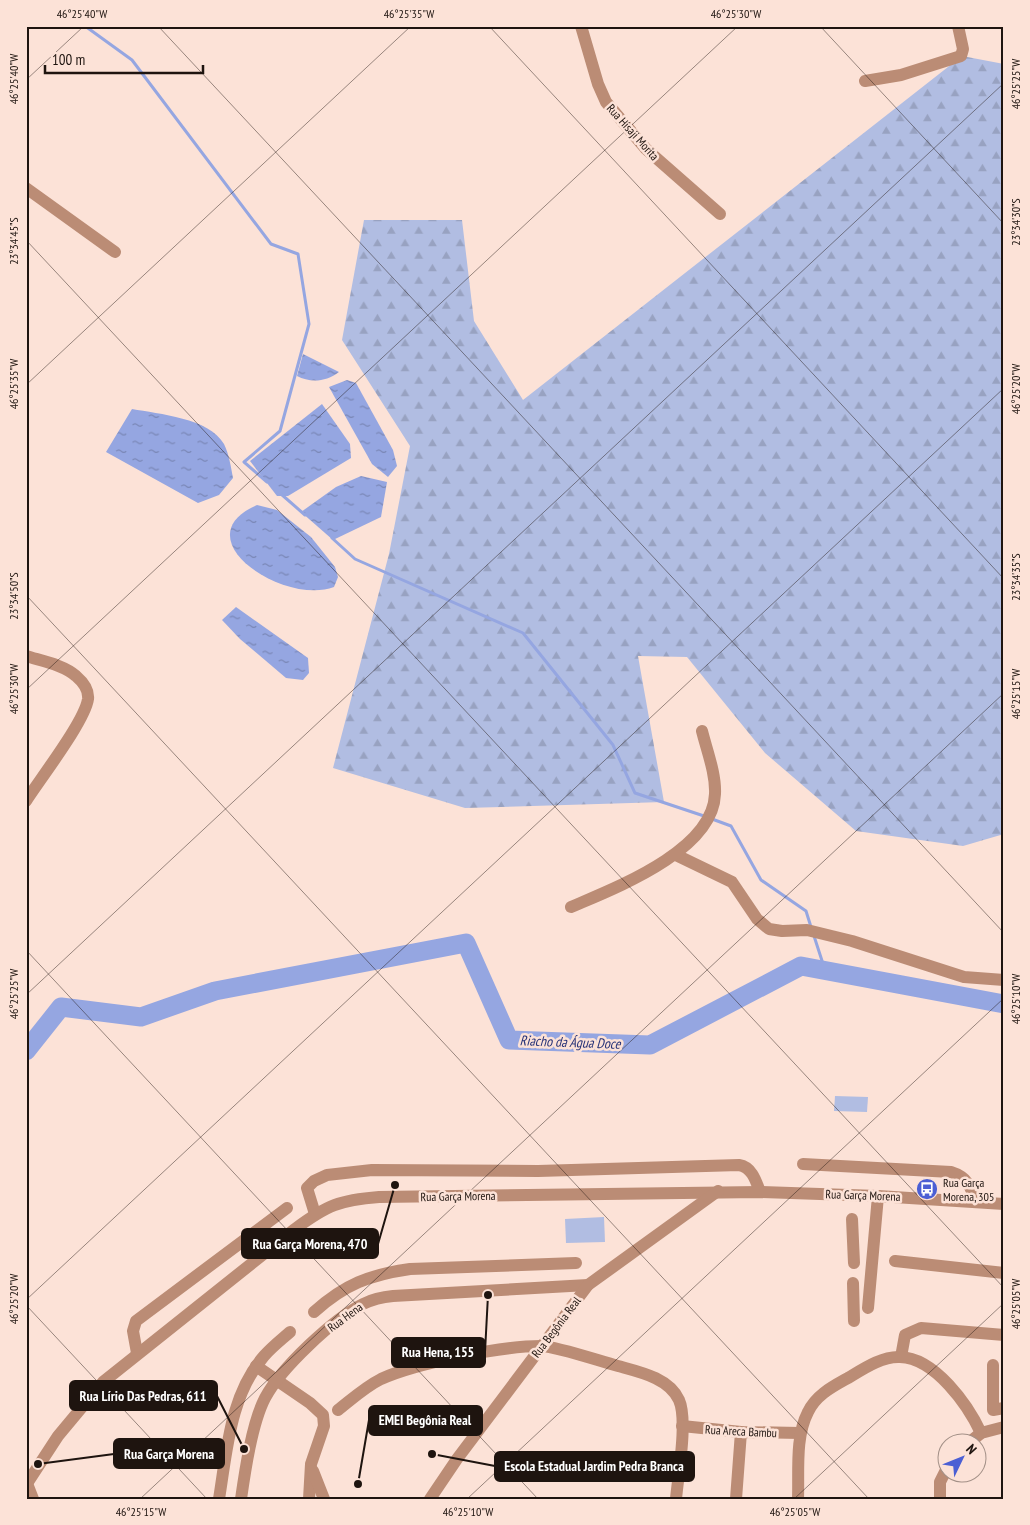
<svg xmlns="http://www.w3.org/2000/svg" width="1030" height="1525" font-family="'PT Sans Narrow',sans-serif">
<defs>
<pattern id="forest-firs" width="22" height="20" patternUnits="userSpaceOnUse" patternTransform="scale(1.25)"><rect width="22" height="20" fill="#b1bde2"/><path d="M5 1l3.5 6h-7zM16 11l3.5 6h-7z" fill="#98a2c1"/></pattern>
<pattern id="water-ripples" width="26" height="14" patternUnits="userSpaceOnUse" patternTransform="scale(1.25)"><rect width="26" height="14" fill="#95a6e1"/><path d="M2 4q2-2 4 0t4 0M15 11q2-2 4 0t4 0" fill="none" stroke="#7986b5"/></pattern>
</defs>
<rect width="100%" height="100%" fill="#fce2d7"/>
<g fill="#b1bde2">
<polygon points="835,1096 868,1097 867,1112 834,1111"/>
<polygon points="604,1217 605,1242 566,1243 565,1219"/>
</g>
<polygon fill="url(#forest-firs)" points="962,56 1004,64 1004,834 963,846 856,831 765,753 687,657 638,656 664,802 465,808 333,768 389,554 410,446 342,340 364,220 462,220 474,321 523,400"/>
<g fill="url(#water-ripples)">
<path d="M303,354L339,372C326,382 310,383 297,376Z"/>
<polygon points="347,380 356,383 393,450 397,466 388,477 372,464 329,387"/>
<polygon points="322,404 350,444 351,458 288,496 277,496 250,461"/>
<path d="M132,409C159,414 209,418 224,444C229,454 231,467 233,478L219,495L198,503L106,452Z"/>
<polygon points="361,476 387,482 381,517 333,540 301,512 336,487"/>
<path d="M257,505L277,510L311,537L335,567L338,577L334,587C284,606 181,538 257,505Z"/>
<polygon points="236,607 308,658 309,673 303,680 286,678 240,639 222,620"/>
</g>
<g fill="none" stroke-linecap="round" stroke-linejoin="round">
<g stroke="#95a6e1" stroke-width="3">
<polyline points="85,26 132,60 271,244 298,254 309,324 280,431 244,462 267,482"/>
<polyline points="281,494 305,515"/>
<polyline points="332,538 355,559 523,633 613,745 635,793 704,816"/>
<polyline points="712,819 731,826 761,880 806,911 811,927"/>
<polyline points="814,936 825,970"/>
</g>
<polyline stroke="#95a6e1" stroke-width="19" points="26,1051 61,1007 141,1017 215,991 466,943 509,1040 650,1045 801,966 1004,1004"/>
<g stroke="#bb8c75" stroke-width="12">
<polyline points="581,26 598,84 606,102 646,149 720,214"/>
<polyline points="865,81 901,75 961,56 963,49 958,26"/>
<polyline points="26,188 115,252"/>
<path d="M26,656C42,661 64,665 76,676C83,682 89,690 88,699C85,721 40,779 26,801"/>
<polyline points="676,855 732,882 757,919 769,929 782,931 807,930 852,941 964,977 1004,980"/>
<path d="M571,907C615,888 713,851 715,794C716,774 707,751 702,731"/>
<path d="M803,1164L951,1172C967,1177 971,1186 975,1202"/>
<path d="M315,1214L307,1188L314,1181L327,1175L372,1170L538,1171L739,1165C752,1167 756,1181 760,1192"/>
<polyline points="852,1219 854,1263"/>
<polyline points="895,1261 1004,1273"/>
<polyline points="853,1283 854,1321"/>
<polyline points="868,1308 878,1196"/>
<path d="M314,1312C345,1284 369,1275 410,1269L576,1263"/>
<polyline points="137,1353 133,1331 136,1321 287,1208"/>
<polyline points="901,1357 905,1335 921,1328 1004,1335"/>
<polyline points="993,1365 993,1410 1004,1408"/>
<polyline points="256,1366 310,1403 323,1415 324,1426 311,1464 309,1499"/>
<path d="M338,1410C352,1399 365,1387 381,1379C416,1363 502,1346 541,1346C559,1347 599,1361 618,1366C640,1372 669,1378 679,1400C688,1420 678,1476 676,1499"/>
<polyline points="682,1426 741,1432 800,1433"/>
<polyline points="970,1442 981,1433 1004,1427"/>
<polyline points="313,1471 324,1499"/>
<polyline points="26,1481 33,1499"/>
<path d="M26,1485L58,1436L103,1382L295,1229C327,1205 340,1200 379,1197L760,1192L878,1196L1004,1204"/>
<path d="M219,1499C227,1450 230,1395 264,1356C272,1347 281,1340 290,1332"/>
<path d="M241,1499C245,1471 252,1423 265,1398C281,1368 333,1319 363,1304C373,1299 382,1297 393,1296L588,1285"/>
<polyline points="430,1499 457,1459 588,1285 718,1191"/>
<polyline points="736,1499 741,1432"/>
<path d="M798,1499C799,1471 795,1437 808,1412C816,1395 832,1387 848,1378C863,1369 882,1356 900,1357C935,1358 968,1405 981,1433"/>
<polyline points="940,1499 940,1482 948,1466"/>
</g>
</g>
<path fill="none" stroke="#1e140f" stroke-width="1" stroke-opacity="0.45" d="M158,26L1004,933M489,26L1004,579M820,26L1004,224M26,80L84,26M26,240L1004,1288M26,385L411,26M26,595L869,1499M26,690L738,26M26,950L538,1499M26,995L1004,83M26,1300L1004,388M26,1305L207,1499M140,1499L1004,693M467,1499L1004,998M794,1499L1004,1303"/>
<defs>
<g id="bus-disc" transform="scale(1.125)"><circle r="9.5" fill="#4b5fd4" stroke="#fce2d7"/><path d="M-5-6H5V4H4V6H2V4H-2V6H-4V4H-5ZM-3.5-4V0h7V-4ZM-3.5 1.2v1.5H-2V1.2ZM2 1.2v1.5H3.5V1.2Z" fill="#fff"/></g>
</defs>
<g fill-rule="evenodd">
<use href="#bus-disc" x="927" y="1189"/>
</g>
<g text-anchor="middle" dominant-baseline="central" stroke-width="5" stroke-linejoin="round" paint-order="stroke">
<g font-size="12" fill="#1e140f" stroke="#fce2d7">
<text transform="translate(633 132) rotate(48)">Rua Hisaji Morita</text>
<text transform="translate(863 1195) rotate(2)">Rua Garça Morena</text>
<text transform="translate(458 1196) rotate(-1)">Rua Garça Morena</text>
<text transform="translate(345 1317) rotate(-36)">Rua Hena</text>
<text transform="translate(556 1327) rotate(-53)">Rua Begônia Real</text>
<text transform="translate(741 1431) rotate(3)">Rua Areca Bambu</text>
</g>
<g font-size="12" fill="#1e140f" stroke="#fce2d7" text-anchor="start">
<text x="943" y="1182">Rua Garça<tspan x="943" dy="14">Morena, 305</tspan></text>
</g>
<g font-size="14" font-style="italic" fill="#263277" stroke="#fce2d7">
<text transform="translate(570 1042) rotate(2)">Riacho da Água Doce</text>
</g>
</g>
<path fill="none" stroke="#1e140f" stroke-width="2" d="M395 1185L378 1244M488 1295L485 1352M244 1449L217 1396M358 1484L369 1420M38 1464L114 1454M432 1454L495 1466"/>
<g fill="#1e140f" stroke="#fce2d7" stroke-width="2">
<circle cx="395" cy="1185" r="5"/>
<circle cx="488" cy="1295" r="5"/>
<circle cx="244" cy="1449" r="5"/>
<circle cx="358" cy="1484" r="5"/>
<circle cx="38" cy="1464" r="5"/>
<circle cx="432" cy="1454" r="5"/>
</g>
<g fill="#1e140f" stroke="#1e140f" stroke-width="2">
<rect x="242" y="1229" width="136" height="29" rx="5"/>
<rect x="392" y="1338" width="93" height="29" rx="5"/>
<rect x="70" y="1381" width="147" height="29" rx="5"/>
<rect x="369" y="1406" width="113" height="29" rx="5"/>
<rect x="114" y="1439" width="110" height="29" rx="5"/>
<rect x="495" y="1452" width="199" height="29" rx="5"/>
</g>
<g font-size="14" text-anchor="middle" font-weight="bold" fill="#fff">
<text x="310" y="1249">Rua Garça Morena, 470</text>
<text x="438" y="1357">Rua Hena, 155</text>
<text x="143" y="1401">Rua Lírio Das Pedras, 611</text>
<text x="425" y="1425">EMEI Begônia Real</text>
<text x="169" y="1459">Rua Garça Morena</text>
<text x="594" y="1471">Escola Estadual Jardim Pedra Branca</text>
</g>
<rect width="1030" height="1525" fill="none" stroke="#fce2d7" stroke-width="55"/>
<g transform="translate(962 1458) rotate(47)"><circle r="24" fill="#fce2d7" stroke="#a39087"/>
<path d="M0-4L9 19L0 12L-9 19Z" fill="#4b5fd4"/>
<text y="-8" font-size="14" font-weight="bold" text-anchor="middle" fill="#1e140f">N</text>
</g>
<path d="M45 65v8h158v-8" fill="none" stroke="#1e140f" stroke-width="2.5"/>
<text x="52" y="65" font-size="15" fill="#1e140f" stroke="#fce2d7" stroke-width="4" paint-order="stroke">100 m</text>
<rect x="28" y="28" width="974" height="1470" fill="none" stroke="#1e140f" stroke-width="2"/>
<g font-size="12" text-anchor="middle" fill="#1e140f">
<text x="82" y="18">46°25'40"W</text>
<text x="409" y="18">46°25'35"W</text>
<text x="736" y="18">46°25'30"W</text>
<text transform="translate(14 79) rotate(-90)" y="4">46°25'40"W</text>
<text transform="translate(1016 84) rotate(-90)" y="4">46°25'25"W</text>
<text transform="translate(1016 222) rotate(-90)" y="4">23°34'30"S</text>
<text transform="translate(14 241) rotate(-90)" y="4">23°34'45"S</text>
<text transform="translate(14 384) rotate(-90)" y="4">46°25'35"W</text>
<text transform="translate(1016 389) rotate(-90)" y="4">46°25'20"W</text>
<text transform="translate(1016 577) rotate(-90)" y="4">23°34'35"S</text>
<text transform="translate(14 596) rotate(-90)" y="4">23°34'50"S</text>
<text transform="translate(14 689) rotate(-90)" y="4">46°25'30"W</text>
<text transform="translate(1016 694) rotate(-90)" y="4">46°25'15"W</text>
<text transform="translate(14 994) rotate(-90)" y="4">46°25'25"W</text>
<text transform="translate(1016 999) rotate(-90)" y="4">46°25'10"W</text>
<text transform="translate(14 1299) rotate(-90)" y="4">46°25'20"W</text>
<text transform="translate(1016 1304) rotate(-90)" y="4">46°25'05"W</text>
<text x="141" y="1516">46°25'15"W</text>
<text x="468" y="1516">46°25'10"W</text>
<text x="795" y="1516">46°25'05"W</text>
</g>
</svg>
